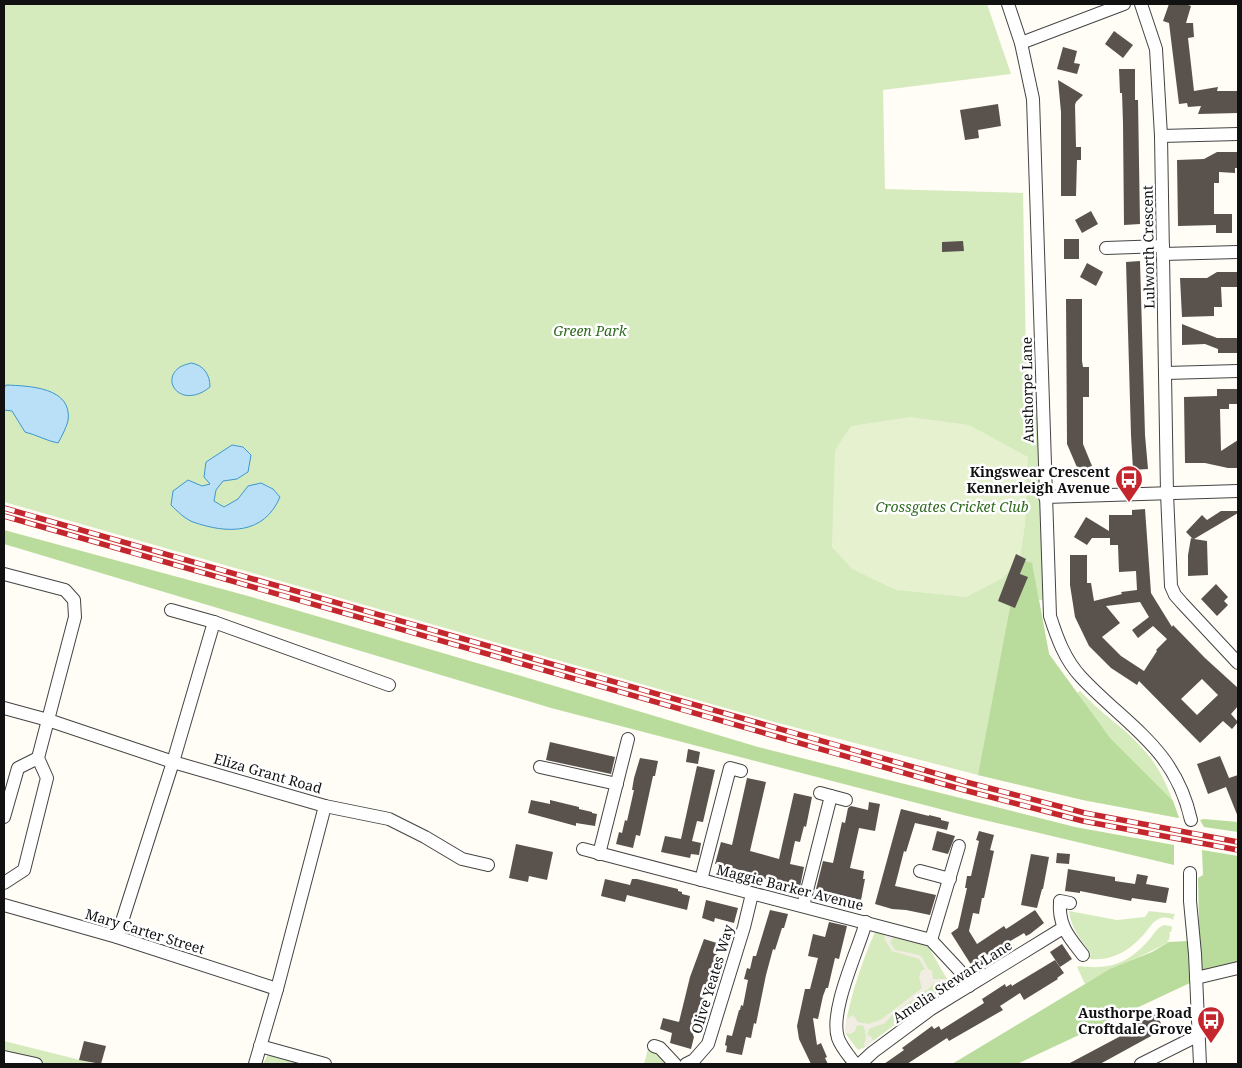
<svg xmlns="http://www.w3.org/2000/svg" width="1242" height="1068" font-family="'Noto Serif',serif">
<rect width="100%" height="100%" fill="#fffdf5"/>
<g fill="#d5ebbd">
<path d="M4,4H987L1011,74L883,90L885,189L1023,193L1027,412L1042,413L1049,600H1039L1049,654L1077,693L1080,691C1099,712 1124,727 1143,749C1162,769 1170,793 1179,818L1083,800L978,775L778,723L4,502Z"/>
<path d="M1069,911L1117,920L1145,917L1149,911L1175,914L1173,918L1174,920C1169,918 1164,916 1159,919C1153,921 1149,928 1145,933C1130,950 1114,961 1090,959L1088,956L1091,954C1081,940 1071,928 1069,911Z"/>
<path d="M1164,925L1171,926L1172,928L1171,932H1169L1170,934L1169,940L1167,941L1169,942C1141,957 1112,968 1085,984L1077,967L1079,966C1108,970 1127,964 1147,942C1153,936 1156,928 1164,925Z"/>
<path d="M875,932L928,946L947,979L948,985L865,1047L858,1050L845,1033C847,1004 863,959 875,932Z"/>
<polygon points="4,1041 96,1064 4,1064"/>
<polygon points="649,1045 675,1064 644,1064"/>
<polygon points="268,1054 302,1064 263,1064"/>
</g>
<g fill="#b9dc9c">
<polygon points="4,530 248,596 518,675 758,747 1075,827 1174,845 1174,865 963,815 551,708 4,544"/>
<polygon points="1025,561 1032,563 1049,654 1110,738 1173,801 1179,818 1083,800 978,775 1010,608"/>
<polygon points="1204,819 1238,822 1238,832 1204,827 1200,820"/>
<polygon points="1202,850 1238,856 1238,965 1200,976 1198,878 1203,875"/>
<polygon points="1188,941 1190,983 1017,1064 952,1064 1110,969 1152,952 1169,942"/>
</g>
<polygon fill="#e6f2cf" points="910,417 969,425 1028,457 1025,525 1020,558 1003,578 966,597 896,590 852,569 832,547 835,450 851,426"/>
<polygon fill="#f1ede2" points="884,934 894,937 890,942 895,950 919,955 922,957 928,969 932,971 933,979 947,979 948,985 943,988 941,984 933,983 931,987 893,1014 885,1023 869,1029 867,1034 872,1038 873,1041 865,1047 864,1045 866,1037 864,1026 857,1025 855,1031 851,1034 845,1033 846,1019 853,1015 858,1022 869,1024 882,1019 922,988 919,977 921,971 925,969 919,959 892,951 885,940"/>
<g fill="#b9e0f7" stroke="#3f96cf">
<path d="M191,363C204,365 210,375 210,387C182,410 159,381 180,367C183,365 188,364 191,363Z"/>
<path d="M6,385C29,386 73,387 68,421C66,428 62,436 58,443C47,441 37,435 25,432L12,411L4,410V388Z"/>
<path d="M232,445L243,447L251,455L248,472L237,479L223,481L216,490L214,501L224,507L238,499L248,486L261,483L273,489L280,497C264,535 227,534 193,522C185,519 177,511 171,505L173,491L188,480L202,486L210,484L204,477L206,462Z"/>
</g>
<g fill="#5a524d" fill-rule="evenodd">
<polygon points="1169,4 1185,4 1191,6 1186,23 1193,23 1194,37 1188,38 1194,91 1218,87 1217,91 1238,91 1238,113 1198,114 1201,106 1188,107 1187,103 1179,104 1169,23 1163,21"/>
<polygon points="1114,31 1133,45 1123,58 1105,44"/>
<polygon points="1063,47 1077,51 1074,63 1080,64 1077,74 1057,69"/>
<polygon points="1119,69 1135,69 1135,100 1138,100 1140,224 1124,225 1123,123 1122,93 1120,93"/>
<polygon points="1058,80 1083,95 1076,102 1075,105 1076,147 1081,147 1081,160 1077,160 1076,196 1061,196 1061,112"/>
<polygon points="998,104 1001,126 978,130 979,138 965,140 960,110"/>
<polygon points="1217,152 1238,152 1238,168 1235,168 1235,173 1219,172 1219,183 1214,183 1214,214 1232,214 1232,233 1216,233 1216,225 1178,226 1177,160 1204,159"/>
<polygon points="1091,211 1098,224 1082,233 1075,220"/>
<rect x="1064" y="239" width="15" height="20"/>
<polygon points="963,241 964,251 942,252 942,242"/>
<polygon points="1140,261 1145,435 1148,469 1133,470 1131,435 1126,262"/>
<polygon points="1087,263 1103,272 1096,286 1080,277"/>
<polygon points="1217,272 1238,272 1238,287 1221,287 1222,307 1214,307 1214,316 1182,317 1180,278 1207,278"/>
<polygon points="1066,299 1082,299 1082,361 1083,367 1089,367 1089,397 1083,397 1083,444 1092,466 1079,472 1067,444"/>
<polygon points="1182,324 1217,338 1238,338 1238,353 1218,353 1218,349 1205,344 1182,345"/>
<polygon points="1217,389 1238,389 1238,404 1229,404 1229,409 1220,409 1221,451 1238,440 1238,468 1228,468 1205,463 1185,463 1184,397 1217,396"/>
<path d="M1145,509L1151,593L1172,627L1173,625L1205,658L1238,688V706L1231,714L1238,722L1232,729L1223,721L1200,743L1139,681L1137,685L1111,668L1089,646L1075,617L1070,585V555H1087V583H1091L1094,601L1122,594L1121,592L1137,590L1136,571L1119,572L1118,545H1110V538H1092L1087,545L1074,537L1086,517L1109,531V515H1132V510ZM1140,602L1149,617L1132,630L1138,638L1153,626L1167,639L1156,650L1157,651L1144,671L1121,656L1102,637L1120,623L1106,606ZM1202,679L1218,695L1197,715L1181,699Z"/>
<polygon points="1221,511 1238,511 1238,513 1194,539 1207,541 1208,575 1188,576 1188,555 1191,538 1193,539 1186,532 1202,515 1207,520"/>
<polygon points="1016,554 1026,559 1020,574 1028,577 1015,608 998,601"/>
<polygon points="1216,584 1228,597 1224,601 1228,605 1217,616 1201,599"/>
<polygon points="550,742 615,757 611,774 546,760"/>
<polygon points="688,749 700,752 698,764 686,762"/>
<polygon points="1220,756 1229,778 1238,775 1238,817 1226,787 1208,794 1197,764"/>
<polygon points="640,758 658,761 655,776 653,776 640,836 636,835 633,848 616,844 619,832 622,833 625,820 627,821 634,790 632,790 634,778"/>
<polygon points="697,766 715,770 703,822 697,821 692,841 701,843 699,855 691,854 690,858 661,852 665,836 681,839"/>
<polygon points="747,778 766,782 750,851 779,859 794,793 812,797 806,827 804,826 800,842 795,841 790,864 804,867 800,887 769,880 748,873 748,872 715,864 721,842 732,845"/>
<polygon points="531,800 550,804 550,800 579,807 579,809 592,812 592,813 597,814 595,826 576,823 576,826 528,813"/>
<polygon points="869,802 880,804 875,831 859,828 850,868 864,871 863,879 865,879 861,900 816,889 823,861 833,863 842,822 845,823 848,808 851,806 868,810"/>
<polygon points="901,809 929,816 929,815 941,818 941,820 949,822 947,830 915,823 906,852 904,851 895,886 936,895 930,915 906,910 892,909 875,904"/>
<polygon points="937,831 955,836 948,854 932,850"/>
<polygon points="979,831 994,835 990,850 994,851 984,898 982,898 979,914 973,913 969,931 977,944 1004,926 1006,929 1035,910 1044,923 1030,934 1026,936 1024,933 985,956 988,961 975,971 951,933 958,928 967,888 965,888 967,876 971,876 979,841 976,840"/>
<polygon points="516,844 553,852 547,880 529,876 528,882 509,878"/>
<polygon points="1057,853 1070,854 1069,864 1056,863"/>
<polygon points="1031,854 1049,857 1043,889 1042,889 1037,908 1021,905"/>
<polygon points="1068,869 1115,877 1115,881 1135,884 1137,874 1148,876 1146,884 1169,888 1166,903 1132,898 1131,901 1080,891 1080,893 1065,891"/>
<polygon points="605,879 630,885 632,879 637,879 678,889 678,891 682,892 682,894 690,896 687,910 627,895 625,902 601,896"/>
<polygon points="706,900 738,908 734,923 715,918 714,922 702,918"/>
<polygon points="770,910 788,914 784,928 782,928 775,950 773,949 766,975 756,1024 754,1023 751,1038 746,1037 742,1055 726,1052 727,1046 725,1045 727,1035 732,1036 739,1010 740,1010 741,1005 743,1006 748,980 744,979 747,968 750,969 753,956 756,956"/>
<polygon points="829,922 847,926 839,959 835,958 828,988 826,988 823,996 818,1019 813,1018 817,1045 821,1043 827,1057 825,1058 828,1064 811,1064 799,1039 797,1026 805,989 810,989 818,958 808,956 813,934 825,937"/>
<polygon points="704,939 720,944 693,1035 694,1037 691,1049 670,1043 672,1033 660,1029 663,1018 679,1022 690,977"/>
<polygon points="1062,944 1072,959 1060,967 1050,952"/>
<polygon points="1055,960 1064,973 1057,978 1058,979 1024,1000 1020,993 1000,1006 1003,1010 949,1041 947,1038 907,1064 884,1064 904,1050 902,1048 932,1026 934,1029 939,1026 941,1030 984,1003 982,999 1005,984 1006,987 1011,984 1012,986"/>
<polygon points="1156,1014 1164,1029 1100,1064 1068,1064 1132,1030 1131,1027"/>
<polygon points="84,1041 106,1046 101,1064 79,1060"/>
</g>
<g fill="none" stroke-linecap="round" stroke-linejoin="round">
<g stroke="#444" stroke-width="14">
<g id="minor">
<path d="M1008,4L1021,43L1033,99L1050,616C1057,638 1065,660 1081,677C1127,726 1175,748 1191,820"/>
<polyline points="1141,4 1156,49 1161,136 1167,493 1171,586 1175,595 1182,603 1238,663"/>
<polyline points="1021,43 1124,4"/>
<polyline points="1161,136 1238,134"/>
<polyline points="1106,248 1163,246"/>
<polyline points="1163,254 1238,252"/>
<polyline points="1166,373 1238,371"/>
<polyline points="1045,497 1238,491"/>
<polyline points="4,574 65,590 74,600 75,617 38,758 47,778 24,870 4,883"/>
<polyline points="214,622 389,685"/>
<polyline points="4,708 48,720 173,762 325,806 277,989 255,1064"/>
<polyline points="540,767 617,784"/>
<polyline points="831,796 846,800"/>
<polyline points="325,806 389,819 425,837 462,859 488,865"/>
<polyline points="4,817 18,768 38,758"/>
<polyline points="583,849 931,940 959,970 969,986"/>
<polyline points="599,854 628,739"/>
<polyline points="920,871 950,879"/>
<polyline points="1190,873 1190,901 1195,954 1200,1064"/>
<polyline points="701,880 730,768 741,771"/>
<path d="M1070,903L1060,901C1058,926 1069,937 1083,955"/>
<polyline points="4,905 117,937 277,989"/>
<polyline points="803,906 831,796 820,793"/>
<polyline points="117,937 173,762 214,622 171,610"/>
<polyline points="931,940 959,846"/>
<polyline points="1196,978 1238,968"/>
<polyline points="260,1046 325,1064"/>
<polyline points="654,1046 660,1048 675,1064"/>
<polyline points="4,1057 36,1064"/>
<polyline points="686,1064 694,1060 708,1044 744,927 752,894"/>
<path d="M855,1064C850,1057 841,1047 838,1038C829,1011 858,951 866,922"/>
<polyline points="860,1064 873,1052 931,1009 1063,928"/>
<polyline points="1141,1064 1199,1035"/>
</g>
</g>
<use href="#minor" stroke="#fff" stroke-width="12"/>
<g stroke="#c4262e" stroke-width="5.5">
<g id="rail">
<polyline points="4,508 966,782 1085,813 1238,842"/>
<polyline points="4,516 964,790 1083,821 1238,850"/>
</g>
</g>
<use href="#rail" stroke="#fff" stroke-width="4" stroke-dasharray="11" stroke-linecap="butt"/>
</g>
<defs>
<g id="bus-pin" transform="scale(1.4375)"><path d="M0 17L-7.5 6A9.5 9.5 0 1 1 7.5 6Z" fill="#c4262e" stroke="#fff"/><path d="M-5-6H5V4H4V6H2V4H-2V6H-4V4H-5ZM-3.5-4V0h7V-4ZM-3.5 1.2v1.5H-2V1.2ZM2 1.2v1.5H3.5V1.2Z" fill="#fff"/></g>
</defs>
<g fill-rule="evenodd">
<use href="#bus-pin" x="1129" y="479"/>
<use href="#bus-pin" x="1211" y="1020"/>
</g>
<g text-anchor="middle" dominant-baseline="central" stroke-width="5" stroke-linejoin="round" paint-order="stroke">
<g font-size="14" fill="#111" stroke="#fff">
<text transform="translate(1148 247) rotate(-91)">Lulworth Crescent</text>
<text transform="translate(1027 390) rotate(-91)">Austhorpe Lane</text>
<text transform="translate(268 773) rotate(16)">Eliza Grant Road</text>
<text transform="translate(790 887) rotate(14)">Maggie Barker Avenue</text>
<text transform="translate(145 931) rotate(17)">Mary Carter Street</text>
<text transform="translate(712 979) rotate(-73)">Olive Yeates Way</text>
<text transform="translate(952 981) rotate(-33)">Amelia Stewart Lane</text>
</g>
<g font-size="14" font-style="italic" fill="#2f6b1f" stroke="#fff">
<text x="590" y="330">Green Park</text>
<text x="952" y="506">Crossgates Cricket Club</text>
</g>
<g font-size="14" font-weight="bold" fill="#111" stroke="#fff" text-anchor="end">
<text x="1110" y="471">Kingswear Crescent<tspan x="1110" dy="16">Kennerleigh Avenue</tspan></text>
<text x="1192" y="1012">Austhorpe Road<tspan x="1192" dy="16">Croftdale Grove</tspan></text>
</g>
</g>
<rect width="1242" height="1068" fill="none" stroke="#111111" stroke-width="10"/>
</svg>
